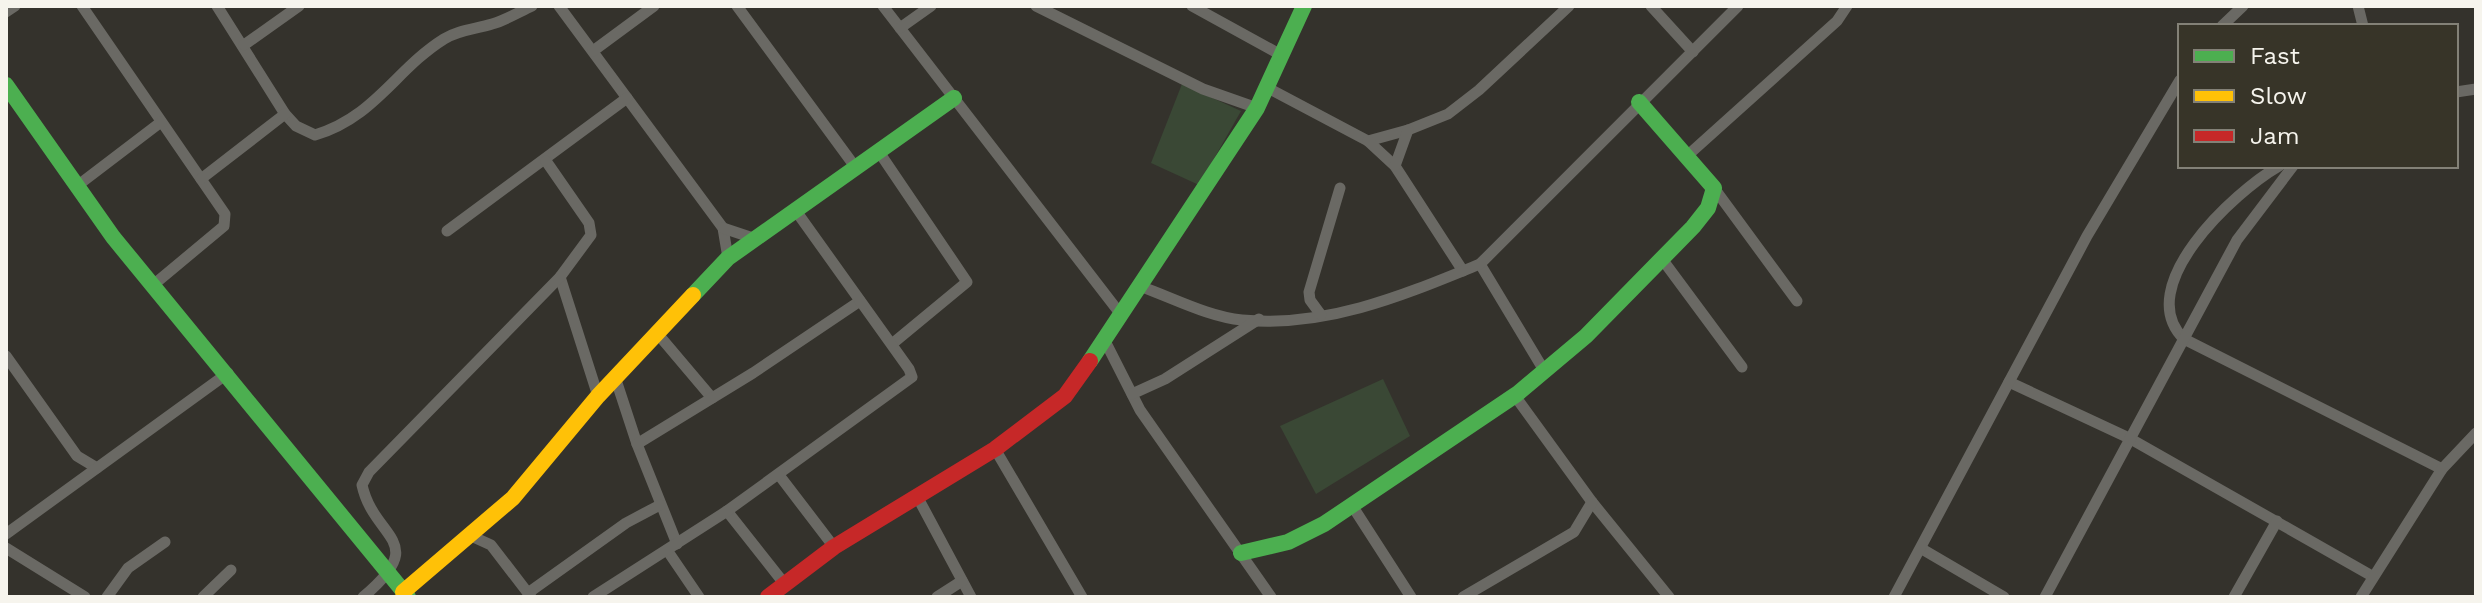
<svg xmlns="http://www.w3.org/2000/svg" width="2482" height="603" font-family="'Work Sans',sans-serif">
<rect width="100%" height="100%" fill="#34322c"/>
<g fill="#3a4835">
<polygon points="1182,84 1241,111 1199,185 1151,163"/>
<polygon points="1383,379 1410,436 1316,494 1280,426"/>
</g>
<g fill="none" stroke-linecap="round" stroke-linejoin="round">
<g stroke="#6a6964" stroke-width="11">
<polyline points="82,6 225,214 224,226 152,286"/>
<path d="M217,6L285,114L296,126L315,135C375,117 396,69 444,39C458,30 476,29 492,24C506,20 519,12 532,6"/>
<polyline points="559,6 723,228 728,258"/>
<polyline points="737,6 856,168"/>
<polyline points="883,6 1122,316"/>
<polyline points="1036,6 1203,89 1257,108"/>
<polyline points="1192,6 1283,56"/>
<polyline points="1651,6 1693,52"/>
<polyline points="2358,6 2363,26"/>
<polyline points="6,12 15,6"/>
<polyline points="2222,26 2243,6"/>
<polyline points="900,28 931,6"/>
<polyline points="244,45 299,6"/>
<polyline points="593,51 654,6"/>
<polyline points="1268,88 1368,141 1408,130 1448,114 1479,90 1569,6"/>
<polyline points="2456,92 2476,89"/>
<polyline points="1368,141 1395,166 1463,271"/>
<polyline points="879,152 967,282 892,344"/>
<polyline points="1687,156 1837,21 1847,6"/>
<polyline points="1395,166 1408,130"/>
<path d="M2279,166C2234,192 2131,287 2184,339L2442,469"/>
<polyline points="201,179 285,114"/>
<polyline points="77,186 161,122"/>
<polyline points="1714,188 1797,301"/>
<polyline points="723,228 756,239"/>
<polyline points="447,231 627,98"/>
<polyline points="1662,259 1742,367"/>
<polyline points="1480,264 1545,372"/>
<polyline points="560,277 598,396"/>
<path d="M1142,287C1173,298 1209,317 1242,320C1327,328 1404,295 1480,264L1738,6"/>
<polyline points="1321,315 1310,300 1309,292 1340,188"/>
<polyline points="657,333 712,398"/>
<polyline points="1105,341 1140,410 1271,597"/>
<polyline points="6,356 77,456 97,468"/>
<polyline points="615,377 637,444 677,544"/>
<polyline points="2009,382 2129,438 2372,576"/>
<polyline points="1132,394 1165,379 1259,319"/>
<polyline points="1515,396 1592,502 1669,597"/>
<polyline points="637,444 753,373 860,301"/>
<polyline points="995,449 1082,597"/>
<polyline points="779,475 834,547"/>
<polyline points="918,498 971,597"/>
<polyline points="1353,507 1411,597"/>
<polyline points="727,511 783,582"/>
<polyline points="6,534 228,373"/>
<polyline points="469,535 491,545 531,597"/>
<polyline points="6,548 85,597"/>
<polyline points="1922,549 2004,597"/>
<polyline points="667,550 699,597"/>
<polyline points="528,593 626,523 660,505"/>
<polyline points="107,597 128,568 165,542"/>
<polyline points="203,597 231,570"/>
<path d="M363,597C431,540 374,540 362,485L369,472L560,277L591,235L589,223L546,161"/>
<polyline points="593,597 727,511 912,377 909,369 796,211"/>
<polyline points="937,597 962,581"/>
<polyline points="1463,597 1574,532 1592,502"/>
<polyline points="1894,597 2087,236 2180,80"/>
<polyline points="2045,597 2237,240 2293,166"/>
<polyline points="2234,597 2277,521"/>
<polyline points="2361,597 2442,469 2476,433"/>
</g>
<g stroke="#4caf50" stroke-width="16">
<polyline points="6,85 113,237 408,597"/>
<polyline points="693,295 728,258 954,98"/>
<polyline points="1090,361 1257,108 1304,6"/>
<polyline points="1241,553 1288,542 1324,524 1517,394 1586,336 1693,227 1708,208 1714,188 1639,102"/>
</g>
<polyline stroke="#ffc107" stroke-width="16" points="403,592 513,498 598,396 693,295"/>
<polyline stroke="#c62828" stroke-width="16" points="768,597 834,547 995,449 1065,396 1090,361"/>
</g>
<rect width="2482" height="603" fill="none" stroke="#f6f4ed" stroke-width="16"/>
<rect x="2178" y="24" width="280" height="144" fill="#373428" stroke="#838177" stroke-width="2"/>
<rect x="2194" y="50" width="40" height="12" fill="#4caf50" stroke="#838177" stroke-width="2"/>
<text x="2250" y="64" font-size="24" fill="#f6f4ed">Fast</text>
<rect x="2194" y="90" width="40" height="12" fill="#ffc107" stroke="#838177" stroke-width="2"/>
<text x="2250" y="104" font-size="24" fill="#f6f4ed">Slow</text>
<rect x="2194" y="130" width="40" height="12" fill="#c62828" stroke="#838177" stroke-width="2"/>
<text x="2250" y="144" font-size="24" fill="#f6f4ed">Jam</text>
</svg>
